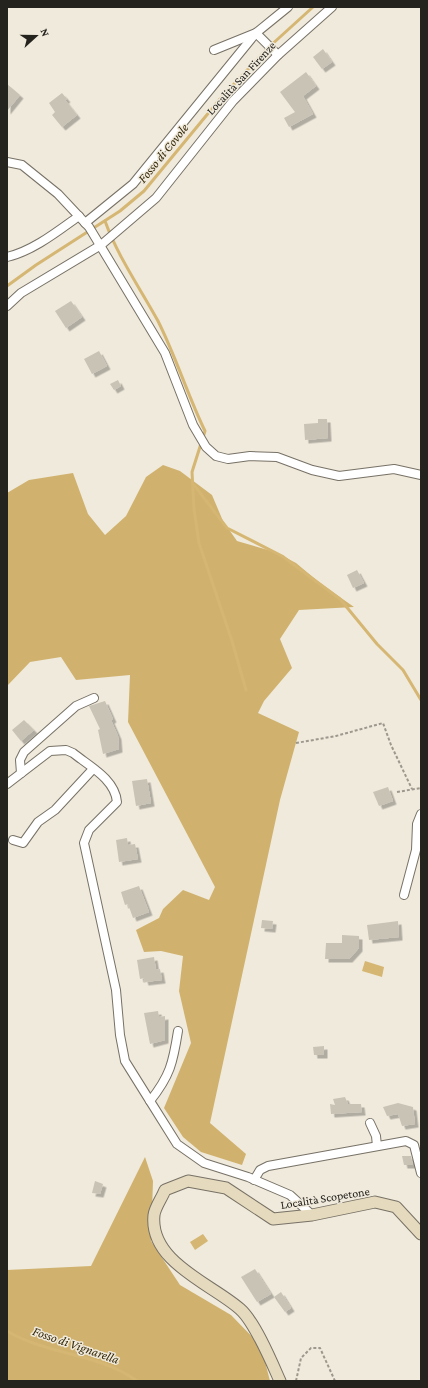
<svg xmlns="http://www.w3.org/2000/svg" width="428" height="1388" font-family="'Crimson Pro',serif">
<defs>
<filter id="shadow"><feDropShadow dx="3.5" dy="3.5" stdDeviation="0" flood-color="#0004"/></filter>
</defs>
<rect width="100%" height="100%" fill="#f0eadc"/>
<g fill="#d0b26e">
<polygon points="163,465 180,471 212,495 223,521 237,541 275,552 296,563 320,583 354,607 299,610 280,639 292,668 264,701 258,713 299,732 280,800 210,1123 246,1154 242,1165 201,1152 183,1137 164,1108 191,1043 179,991 183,956 161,951 144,952 136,930 159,918 163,909 183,890 209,900 215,887 128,722 130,675 76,680 61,657 30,662 7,686 7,493 29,480 73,473 88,514 105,535 126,516 146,477"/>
<polygon points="145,1157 153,1181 151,1241 180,1285 231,1315 261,1346 270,1381 7,1381 7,1270 91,1266"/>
</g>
<g fill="#d5b672">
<polygon points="365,961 384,967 382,977 362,971"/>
<polygon points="203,1234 208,1241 195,1250 190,1242"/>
</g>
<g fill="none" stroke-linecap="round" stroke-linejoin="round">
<g stroke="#d5b672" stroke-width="3">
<path d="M105,221C118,257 140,288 158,321C176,357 188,396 205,431L192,472L194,509L199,543L232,641L246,690"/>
<polyline points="7,286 36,265 120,211 144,191 220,99 269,47 313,7"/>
<polyline points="194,485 227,528 282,556 340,599 377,644 403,670 421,700"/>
<path d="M7,1331C47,1355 99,1353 137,1381"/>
</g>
</g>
<g fill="#c9c3b6" filter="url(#shadow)">
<polygon points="323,49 332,62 322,69 313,57"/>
<polygon points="306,72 316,86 303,96 313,114 289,127 284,118 295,112 280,92"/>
<polygon points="7,84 20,95 7,111"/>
<polygon points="62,93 67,99 65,100 77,115 62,127 52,115 55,112 49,103"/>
<polygon points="71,301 82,317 66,328 55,311"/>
<polygon points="99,351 107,366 92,374 84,359"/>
<polygon points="118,380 121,386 114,390 110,384"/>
<polygon points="318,419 327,419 328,438 305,440 304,424 318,423"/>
<polygon points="357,570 364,583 353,588 347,575"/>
<polygon points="105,701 113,719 111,720 118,736 119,749 103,754 98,730 100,729 89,706"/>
<polygon points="24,720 34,730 21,741 12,730"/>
<polygon points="147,779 151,803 136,806 132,781"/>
<polygon points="388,787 393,801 379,806 373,792"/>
<polygon points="127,838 128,845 135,844 138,859 119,862 116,840"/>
<polygon points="139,886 149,912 133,918 128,904 125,905 121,892"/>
<polygon points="262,920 273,921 272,929 261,928"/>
<polygon points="398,921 399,937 369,940 367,925"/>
<polygon points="342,935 359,936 359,948 349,959 325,959 326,943 342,943"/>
<polygon points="154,957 156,970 160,969 162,980 145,982 144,978 140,979 137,960"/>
<polygon points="158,1011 159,1017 165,1016 165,1040 150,1044 144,1013"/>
<polygon points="324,1046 324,1055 314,1055 313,1047"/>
<polygon points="345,1097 348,1104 361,1104 362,1112 331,1114 330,1104 335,1105 333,1099"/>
<polygon points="398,1103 413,1107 415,1124 402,1126 398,1114 387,1116 383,1107"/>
<polygon points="402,1156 411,1156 413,1165 404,1165"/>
<polygon points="95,1181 103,1184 100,1194 92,1193"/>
<polygon points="255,1269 271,1294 257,1302 241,1277"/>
<polygon points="281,1292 291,1308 285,1312 274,1297"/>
</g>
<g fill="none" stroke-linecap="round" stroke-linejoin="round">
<g stroke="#777166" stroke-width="10">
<g id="minor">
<polyline points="214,50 256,33 288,7"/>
<polyline points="7,162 22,165 58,194 89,227 165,353 193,425 206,447 216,456 228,459 250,456 277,457 312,470 339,476 394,469 421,475"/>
<polyline points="85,223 133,184 256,33 278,55"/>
<path d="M7,257C33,251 58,231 79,216"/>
<polyline points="7,306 21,293 101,245 156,198 233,101 278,55 332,7"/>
<polyline points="21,773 20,760 24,752 76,706 94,698"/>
<path d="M7,784L50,751L66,750L73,753C89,766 115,779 117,802L89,830L84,843L116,990L120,1035L125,1061L150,1101L177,1144L204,1163L248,1177L290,1195L312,1215"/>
<polyline points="13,840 23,843 38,822 55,810 93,769"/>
<polyline points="404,895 416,850 417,824 421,814"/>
<path d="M150,1101C170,1076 173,1063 178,1031"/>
<polyline points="370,1123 376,1136 377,1146"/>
<polyline points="254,1180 260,1170 268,1166 406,1141 414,1145 421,1173"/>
</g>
</g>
<g stroke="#777166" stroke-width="13">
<path id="secondary" d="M280,1381C272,1363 255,1322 240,1309C212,1284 149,1262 154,1215C155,1207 162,1198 165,1190L188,1181L226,1188L273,1219L312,1215L375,1202L396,1207L421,1234"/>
</g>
<g stroke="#9d988e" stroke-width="2" stroke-dasharray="3 2" stroke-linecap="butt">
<polyline points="296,743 336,736 383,723 391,745 412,789"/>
<polyline points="397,792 421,788"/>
<polyline points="296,1381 301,1358 311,1348 320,1348 335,1381"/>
</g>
<use href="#minor" stroke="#fff" stroke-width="8"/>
<use href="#secondary" stroke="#e5dabd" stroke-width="11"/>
</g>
<g text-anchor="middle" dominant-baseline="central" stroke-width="3" stroke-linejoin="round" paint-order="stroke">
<g font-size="12" fill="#25231e" stroke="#f0eadc">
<text transform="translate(241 78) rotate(-47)">Località San Firenze</text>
<text transform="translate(325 1198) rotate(-9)">Località Scopetone</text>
</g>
<g font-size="13" font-style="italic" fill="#342707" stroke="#f0eadc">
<text transform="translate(163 153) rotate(-51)">Fosso di Covole</text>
<text transform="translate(76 1345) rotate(19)">Fosso di Vignarella</text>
</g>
</g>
<rect width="428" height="1388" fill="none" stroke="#25231e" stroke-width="16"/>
<g transform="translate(36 36) rotate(69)" stroke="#f0eadc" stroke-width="3" paint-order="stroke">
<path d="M0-3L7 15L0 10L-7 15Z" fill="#25231e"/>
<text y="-6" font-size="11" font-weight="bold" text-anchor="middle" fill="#25231e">N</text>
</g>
</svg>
